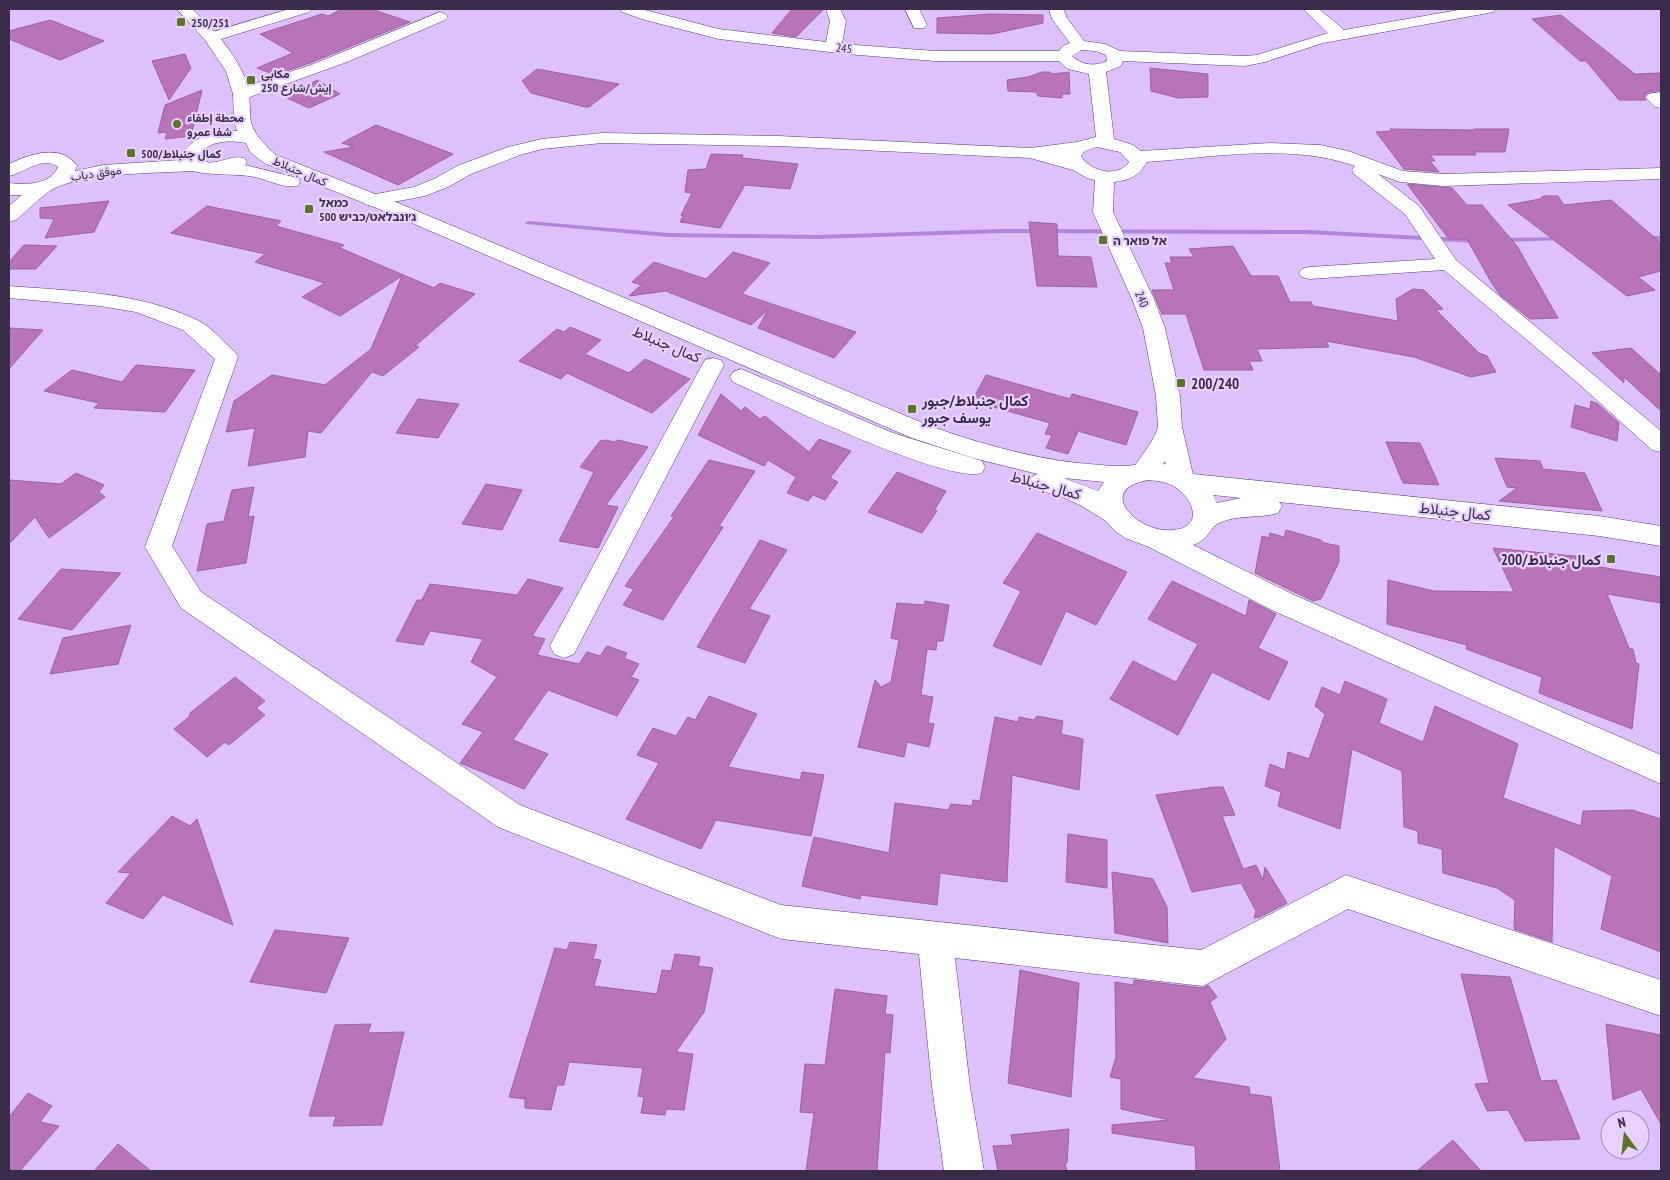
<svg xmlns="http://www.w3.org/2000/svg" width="1670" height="1180" font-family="'PT Sans Narrow',Vazirmatn,'Noto Sans Hebrew',sans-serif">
<rect width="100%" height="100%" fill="#ddc0fc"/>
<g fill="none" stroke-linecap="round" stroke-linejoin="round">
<g fill="#af86d9" fill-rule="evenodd">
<polygon points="528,221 668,233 817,235 1002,229 1308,230 1479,239 1482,241 1479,243 1308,234 1002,233 817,239 668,237 526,224 525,223"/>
<polygon points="1644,236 1661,236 1661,240 1642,239 1642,237"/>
<polygon points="1564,237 1567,239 1566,240 1502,242 1499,240 1502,238"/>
</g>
</g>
<g fill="#b873b9" stroke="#9c629d">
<polygon points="342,9 371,9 410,22 310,63 275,75 257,68 293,53 260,34 322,14 328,16"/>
<polygon points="792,9 824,9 796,37 772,33"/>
<polygon points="990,14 1043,15 1043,23 992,34 937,33 937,18"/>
<polygon points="1561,15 1635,74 1661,73 1661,90 1648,92 1644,97 1646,100 1619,100 1586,61 1580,61 1532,19"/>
<polygon points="50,20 104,41 60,60 9,39 9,31"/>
<polygon points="185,54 191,68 169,100 152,61"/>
<polygon points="1150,68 1208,74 1208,97 1178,98 1151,91"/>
<polygon points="537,69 619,84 589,107 585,107 531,93 522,81"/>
<polygon points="1042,72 1050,72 1052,74 1069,72 1070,94 1062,94 1062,98 1038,96 1036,92 1008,91 1007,80 1028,77"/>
<polygon points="317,80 340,94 309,108 287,98"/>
<polygon points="202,90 191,136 165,139 167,132 158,133 165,105"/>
<polygon points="376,125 403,135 453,154 398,185 324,152 354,147 342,143"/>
<polygon points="1390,129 1474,130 1474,129 1509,129 1505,152 1474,152 1476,155 1430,155 1435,161 1430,161 1439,172 1404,169 1376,132 1392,131"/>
<polygon points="711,154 743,155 742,158 798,164 790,189 745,185 720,228 680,222 683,216 681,215 692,193 685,192 688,170 706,169"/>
<polygon points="1407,184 1452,188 1467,205 1482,205 1517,246 1558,318 1530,319 1500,295 1491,282 1467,239 1449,239"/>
<polygon points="1543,196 1558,196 1564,205 1611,200 1661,243 1661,271 1638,277 1655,290 1627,296 1508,205 1540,199"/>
<polygon points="109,201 94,232 45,238 54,219 40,218 40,208"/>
<polygon points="207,206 281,221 276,226 344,245 340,248 434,288 440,283 475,294 415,346 419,347 383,376 372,372 321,433 308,431 305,457 248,466 255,428 226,432 234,401 272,375 325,385 371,349 402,276 340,316 302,297 325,283 255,262 265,254 171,233"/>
<polygon points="1029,222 1057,224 1058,256 1091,257 1097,287 1037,286"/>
<polygon points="24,245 57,246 36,269 9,269 9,262"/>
<polygon points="1233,246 1251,276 1278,276 1290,302 1311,302 1313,306 1398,321 1396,299 1413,289 1424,290 1443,309 1436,310 1479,353 1487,356 1496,372 1471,377 1414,357 1326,341 1329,347 1257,349 1262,361 1249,361 1253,370 1204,370 1186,314 1162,314 1152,290 1174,290 1165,263 1172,263 1170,257 1194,257 1189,249"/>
<polygon points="733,252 770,263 742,294 856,332 834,358 758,328 768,310 751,325 666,291 629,296 641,285 632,282 654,262 706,279"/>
<polygon points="570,327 601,340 585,354 629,373 645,359 690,379 652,413 567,373 561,379 519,361 557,329 564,332"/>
<polygon points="9,328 43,330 9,369"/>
<polygon points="1631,348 1661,375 1661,411 1624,377 1624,383 1592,353"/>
<polygon points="136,365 195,370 165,412 94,408 99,403 44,391 72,370 122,382"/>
<polygon points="986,375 1070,399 1072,394 1138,412 1126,445 1078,431 1068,454 1046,448 1052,435 1045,434 1050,423 972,401"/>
<polygon points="721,394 741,411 745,407 760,419 765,416 809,452 819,439 851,451 830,478 838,482 825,500 813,495 808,501 787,493 796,477 768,460 764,466 698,435"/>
<polygon points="418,399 459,404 438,438 396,433"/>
<polygon points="1591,401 1598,404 1619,423 1617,441 1571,427 1575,405 1590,409"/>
<polygon points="606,440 614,442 618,440 648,447 606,505 618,507 598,548 559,541 594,472 580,467 600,441"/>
<polygon points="1386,442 1420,443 1439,485 1403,483"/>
<polygon points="1495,458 1540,461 1543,469 1585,473 1602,511 1499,501 1517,488 1507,487"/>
<polygon points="709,460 755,471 719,526 723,527 663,620 623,605 634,589 625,586 674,517 671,516"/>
<polygon points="897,472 946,491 935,509 937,511 922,533 868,512"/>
<polygon points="76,473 104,485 99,492 105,497 49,538 35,517 9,544 9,480 61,484"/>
<polygon points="486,484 522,490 502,530 462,524"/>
<polygon points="254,487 248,517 254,516 246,563 197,571 207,524 224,521 232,490"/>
<polygon points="1286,530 1321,540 1324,543 1339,546 1339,562 1321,599 1313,601 1255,573 1262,536 1269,538 1270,533 1284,537"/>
<polygon points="1037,533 1127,572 1096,625 1066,611 1041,665 993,646 1021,591 1003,583"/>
<polygon points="760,540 787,550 749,609 770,616 745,663 697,647"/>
<polygon points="1493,548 1584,557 1587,565 1661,577 1661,603 1607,594 1629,648 1633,649 1636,663 1639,664 1632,729 1539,693 1542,677 1466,649 1467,645 1387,624 1388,580 1434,591 1514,592"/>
<polygon points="61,569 121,573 72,630 18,619"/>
<polygon points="528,579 563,588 532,636 545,639 537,655 579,664 587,652 600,656 607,646 627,653 624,658 639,664 631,677 639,680 617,716 548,690 513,740 548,754 524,789 460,763 483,732 462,724 497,677 471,662 483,639 430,631 423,645 396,641 417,600 422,600 430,584 517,595"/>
<polygon points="1172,581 1246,616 1249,600 1276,614 1258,648 1288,662 1269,700 1212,672 1178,735 1110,699 1133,661 1176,682 1198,644 1148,619"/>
<polygon points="925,601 949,605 943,641 937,641 936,650 927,649 921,695 933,697 928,723 934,724 929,747 907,742 904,757 858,747 875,680 882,688 883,686 891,682 899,640 891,638 897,603 924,605"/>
<polygon points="131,625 118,664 50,674 63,638"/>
<polygon points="235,677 265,701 256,708 265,715 229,745 225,742 207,757 174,729 190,716 190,713"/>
<polygon points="1345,681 1387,699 1379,723 1423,742 1435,706 1518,744 1503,798 1581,826 1583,811 1632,810 1661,819 1661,952 1601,929 1612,876 1554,846 1552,942 1514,929 1515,900 1497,888 1443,873 1442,849 1418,843 1418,831 1404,827 1402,771 1352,749 1340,829 1278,806 1281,792 1265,786 1270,764 1285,770 1288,752 1309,759 1325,714 1315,706 1322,687 1340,695"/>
<polygon points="709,696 757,714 728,767 800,780 802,772 824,775 811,836 716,820 701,849 626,819 659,763 637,755 653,728 676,736 688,717 695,720"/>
<polygon points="1037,716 1063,721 1061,734 1083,739 1079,790 1012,775 1007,882 940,873 937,905 861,895 860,899 802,886 814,837 889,853 895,803 948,810 951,804 972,806 973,800 980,801 995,717 1018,722 1019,717 1034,720"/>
<polygon points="1215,787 1223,787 1235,815 1222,816 1243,869 1256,865 1263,880 1265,867 1287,903 1260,917 1254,918 1256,911 1241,883 1192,892 1156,795"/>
<polygon points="172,816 190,826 197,819 233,925 163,895 143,919 106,903 131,873 118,872"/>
<polygon points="1068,834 1107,840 1107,888 1066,882"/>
<polygon points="1112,872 1153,879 1167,907 1168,943 1115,933"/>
<polygon points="275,930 349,938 326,993 250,982"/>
<polygon points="570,942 597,945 593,959 601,960 594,986 657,994 662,970 671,971 675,954 700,957 698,966 713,968 704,1012 676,1052 693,1054 684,1110 666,1109 665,1115 641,1113 644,1097 638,1096 643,1068 569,1062 564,1085 557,1085 551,1110 525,1108 525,1099 509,1097 555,948 567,950"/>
<polygon points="1020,970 1079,983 1071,1097 1008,1083"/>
<polygon points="1461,974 1510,977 1541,1081 1556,1080 1580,1139 1525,1141 1508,1110 1487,1111 1475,1084 1489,1083"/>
<polygon points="1134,980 1203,988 1208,985 1217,997 1210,1002 1226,1039 1193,1078 1249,1087 1250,1094 1271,1097 1280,1171 1196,1171 1195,1146 1112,1133 1112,1125 1169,1120 1121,1109 1121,1079 1110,1077 1116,1057 1115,982 1133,985"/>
<polygon points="835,989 887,996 885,1014 893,1015 890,1053 885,1052 877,1171 806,1171 814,1113 800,1112 805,1064 825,1065"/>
<polygon points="371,1024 368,1033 404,1032 382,1125 333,1126 336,1116 309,1116 335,1025"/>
<polygon points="1606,1024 1661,1035 1661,1124 1641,1089 1613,1100"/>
<polygon points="28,1093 52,1106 40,1122 59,1126 20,1171 9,1171 9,1117"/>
<polygon points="1069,1129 1067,1163 1065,1164 1067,1171 998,1171 993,1146 1013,1145 1011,1135"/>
<polygon points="1453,1140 1481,1171 1417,1171"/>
<polygon points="118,1144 151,1171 94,1171"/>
</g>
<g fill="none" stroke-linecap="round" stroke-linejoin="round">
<g stroke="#5d3b7d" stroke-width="1">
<g id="street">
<polygon points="289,9 311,9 309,12 218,40 206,40 204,37 206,34"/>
<path d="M620,9H641L719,29L826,42L830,21L826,9H840L846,21L842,44L935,51H1059L1063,46L1070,43L1052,19L1049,9H1063L1067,18L1084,41L1105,44L1120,51L1245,56L1257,55L1328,33L1303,9H1319L1344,30L1464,9H1495L1493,12L1488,13L1323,43L1265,62L1245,66L1123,61L1121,66L1106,72L1114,139L1133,145L1141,151L1270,143L1320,145L1348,151L1403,171L1443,174L1661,168V179L1443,186L1400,182L1378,174L1419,206L1456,260L1661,431V452L1652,450L1579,384L1444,270L1309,279L1302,277L1299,273L1302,269L1309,267L1435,259L1405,214L1354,174L1352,170L1355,166C1291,143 1214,157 1147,162C1139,176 1130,180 1114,182L1113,212L1154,299L1165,328L1180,396L1182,427L1194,479L1190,485L1181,488L1172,485L1168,479L1165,461C1155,474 1152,482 1134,477L1131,471L1150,444L1156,433L1158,427L1156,396L1143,328L1132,299L1093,212L1095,180L1087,178L1073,170L1030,158L778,146L602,143L542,149L520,155L471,174L448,187L425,196L372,206L365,204L362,200L365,196L414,187L434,179L457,166L508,147L542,139L602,133L778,136L1030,148L1077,142L1096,137L1089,74L1068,69L1059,61H935L846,54L719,39L645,20L622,12ZM1081,50L1096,51L1106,55L1107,61C1095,67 1081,65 1072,56ZM1097,147L1120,152L1129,162C1118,178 1090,172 1081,156L1085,151Z"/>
<polygon points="905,9 919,9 927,25 924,28 914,28"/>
<polygon points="440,12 445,14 448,17 445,20 347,62 247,98 235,98 233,94 235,90 311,65"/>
<polygon points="1661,92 1661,108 1655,107 1646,98 1648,94"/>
<path d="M9,286C72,291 139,292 197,320C211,326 223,342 235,352L238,357L172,546L201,592L520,805L781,905L1201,950L1346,875L1661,980V1016L1348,909L1203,986L955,958L970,1087L984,1171H944L932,1087L919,954L781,939L498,827L181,608L145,547L215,359L183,330L136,312L100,306L9,298Z"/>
<polygon points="713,358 721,360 724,365 574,654 564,658 554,654 550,646 554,638 702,365 705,360"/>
</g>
</g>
<g stroke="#5d3b7d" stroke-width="1">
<g id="secondary">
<path d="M177,9H192C214,29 235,53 246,80C251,94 249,108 251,122C253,133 268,149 276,155L398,203L930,426C978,443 1027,457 1077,463C1095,464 1117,468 1134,465C1157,462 1172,463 1193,474L1599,516L1661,526V546L1599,536L1279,502L1282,506L1278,513C1259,519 1238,514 1219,523C1210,527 1209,540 1193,545L1294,595L1661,755V784L1274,611L1149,547L1125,538L1115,531L1106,521L1080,505L1062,497L1033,488L1029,482L1033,476L1038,474L973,458L912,438L384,211L264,163L250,152L246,143C229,140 206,140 198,158C212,170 229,154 244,158L247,162L245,165L298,178L300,182L298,186C284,189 269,180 255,177C234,173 213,176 192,171C157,173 80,173 51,190C39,198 27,211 16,220L9,222V206L22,195H9V183C25,185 51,185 58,167C43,155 24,173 9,176V164C29,154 62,143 77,166L75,171L103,165L181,160L180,158C191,136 214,131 237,131L234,121L233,94L226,71L205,40ZM1064,478L1104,482L1098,491ZM1149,480C1158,481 1167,482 1175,487C1194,499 1204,528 1173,530C1138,534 1093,489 1149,480ZM1213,495L1241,498L1217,503Z"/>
<path d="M741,369L893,433L982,461L985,467L982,473C946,484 775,401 733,382L730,377L733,372Z"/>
</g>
</g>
<use href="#street" fill="#fff" fill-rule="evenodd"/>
<use href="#secondary" fill="#fff" fill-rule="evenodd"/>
</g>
<g fill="#5a7428" stroke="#e6d1ff" stroke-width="2">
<rect x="176" y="17" width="10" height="10" rx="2.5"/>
<rect x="246" y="75" width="10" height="10" rx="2.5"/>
<circle cx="177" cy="124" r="5"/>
<rect x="126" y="148" width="10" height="10" rx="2.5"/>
<rect x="304" y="204" width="10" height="10" rx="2.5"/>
<rect x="1098" y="235" width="10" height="10" rx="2.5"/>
<rect x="1176" y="378" width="10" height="10" rx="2.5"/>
<rect x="907" y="404" width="10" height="10" rx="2.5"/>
<rect x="1606" y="554" width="10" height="10" rx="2.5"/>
</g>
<g text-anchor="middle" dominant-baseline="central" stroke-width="4.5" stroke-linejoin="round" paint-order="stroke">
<g font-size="12" font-weight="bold" fill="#3b2c4a" stroke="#e6d1ff" text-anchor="start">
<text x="191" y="22">250/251</text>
<text x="261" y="73">مكابي<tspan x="261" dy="14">إيش/شارع 250</tspan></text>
<text x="187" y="117">محطة إطفاء<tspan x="187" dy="14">شفا عمرو</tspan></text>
<text x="141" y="153">500/كمال جنبلاط</text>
<text x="319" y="202">כמאל<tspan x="319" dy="14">ג׳ונבלאט/כביש 500</tspan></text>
<text x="1113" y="240">אל פואר ה</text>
</g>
<g font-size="12" fill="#3b2c4a" stroke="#e6d1ff">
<text transform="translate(844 48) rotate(6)">245</text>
<text transform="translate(300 171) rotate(23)">كمال جنبلاط</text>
<text transform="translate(96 173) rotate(-8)">موفق دياب</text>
<text transform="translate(1142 299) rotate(67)">240</text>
</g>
<g font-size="15" fill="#3b2c4a" stroke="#e6d1ff">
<text transform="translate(667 344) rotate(23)">كمال جنبلاط</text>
<text transform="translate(1046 485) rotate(15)">كمال جنبلاط</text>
<text transform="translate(1455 511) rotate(6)">كمال جنبلاط</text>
</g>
<g font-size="15" font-weight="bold" fill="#3b2c4a" stroke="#e6d1ff" text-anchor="start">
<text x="1191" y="383">200/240</text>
<text x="922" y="400">كمال جنبلاط/جبور<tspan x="922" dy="17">يوسف جبور</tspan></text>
<text x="1601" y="559" text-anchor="end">200/كمال جنبلاط</text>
</g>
</g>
<rect width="1670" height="1180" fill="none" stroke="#3b2c4a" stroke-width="20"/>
<g transform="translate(1625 1135) rotate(345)"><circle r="24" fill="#e6d1ff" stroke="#a28fb7"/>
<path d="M0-4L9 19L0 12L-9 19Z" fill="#5a7428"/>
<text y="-8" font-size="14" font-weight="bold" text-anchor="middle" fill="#3b2c4a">N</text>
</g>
</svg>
